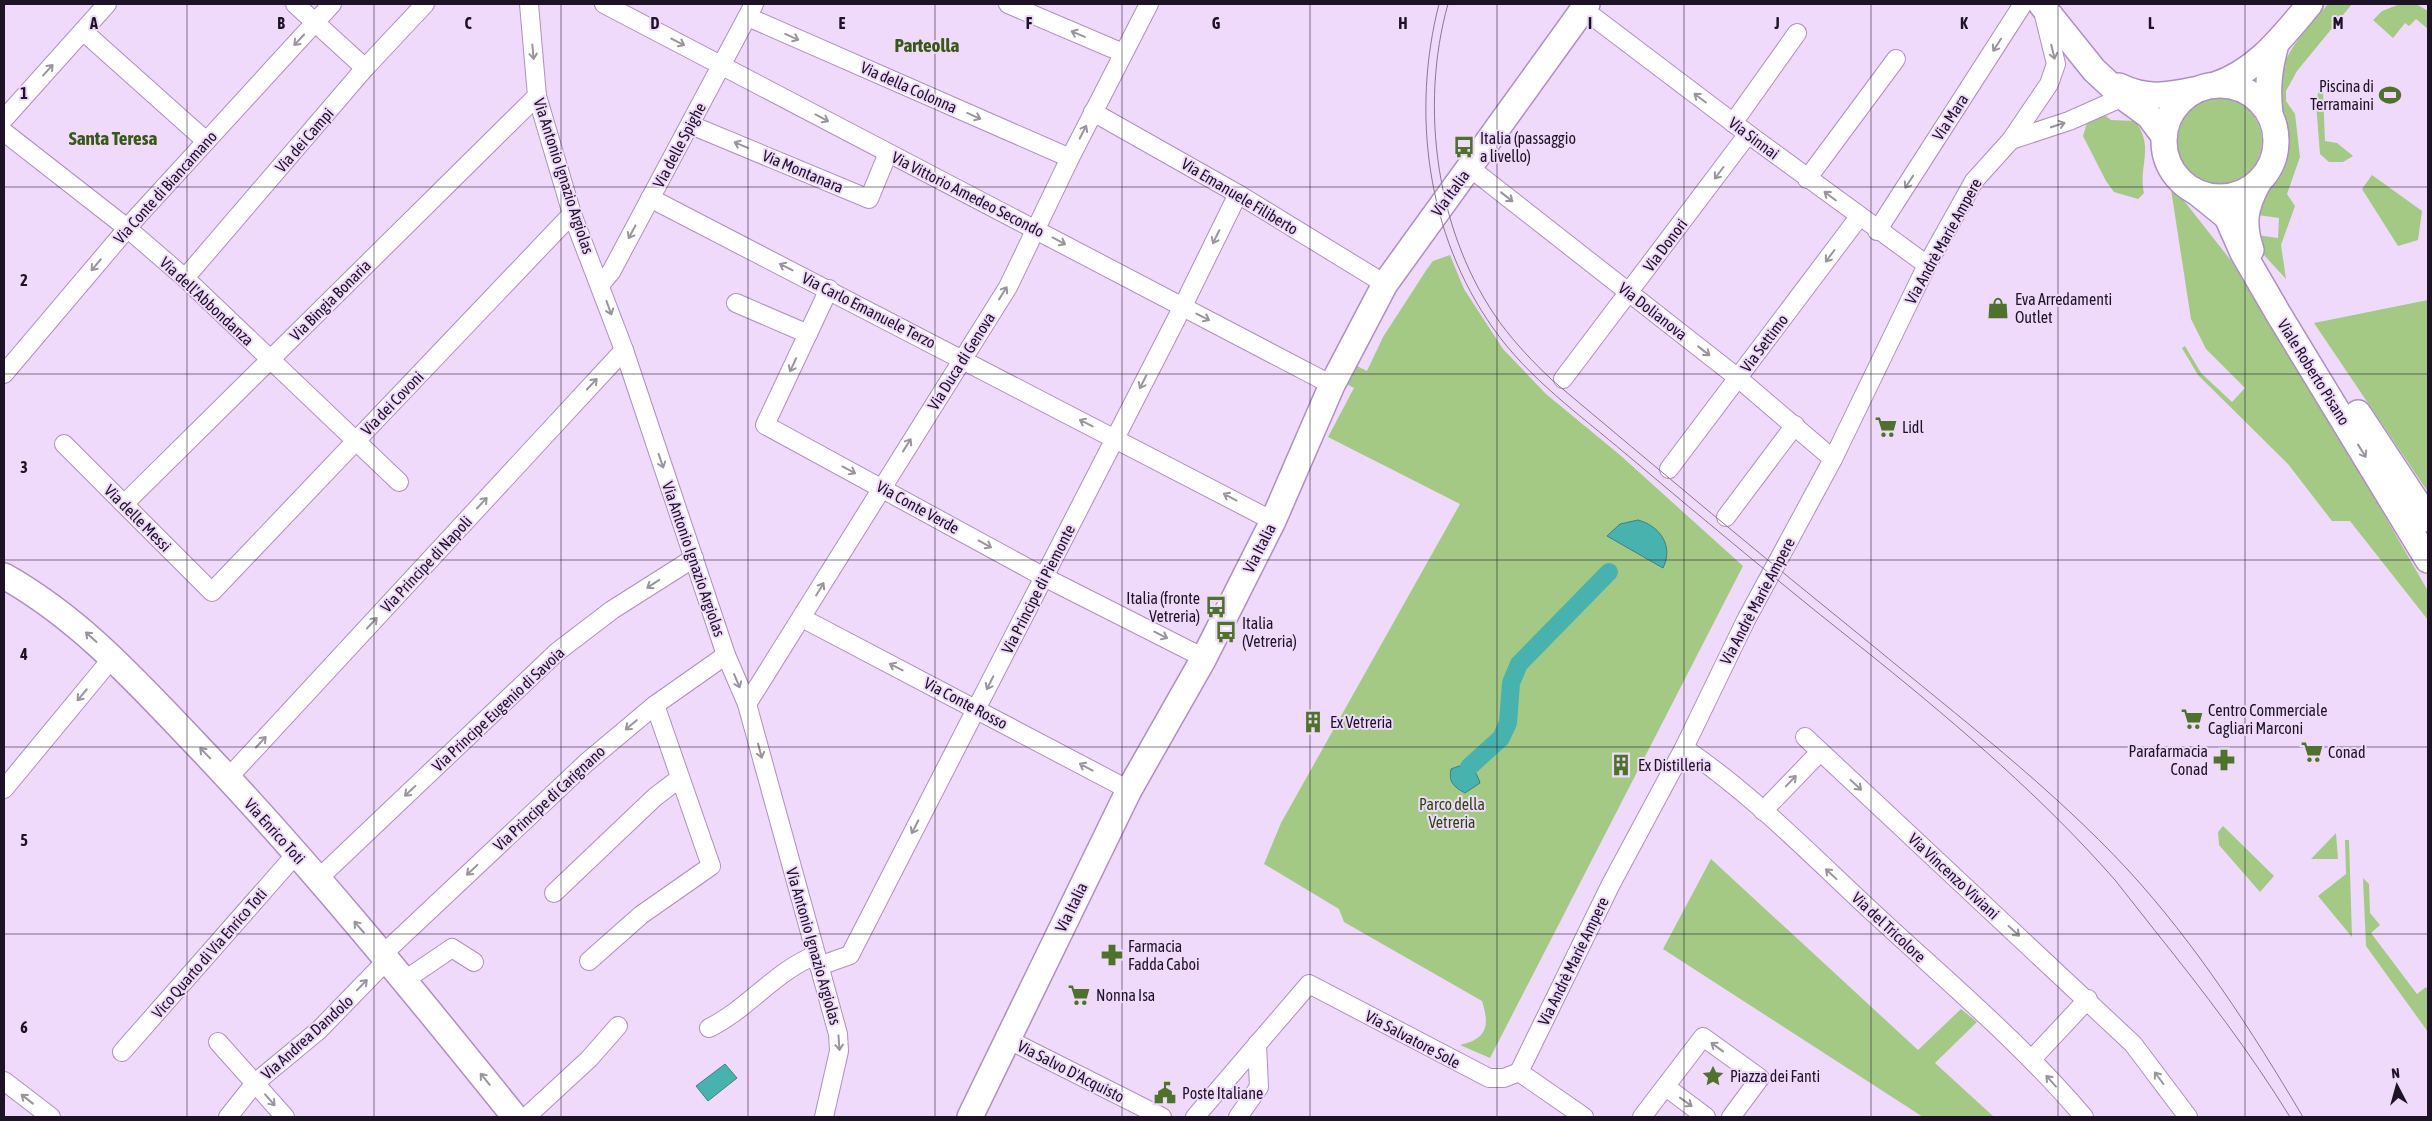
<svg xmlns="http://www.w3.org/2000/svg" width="2432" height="1121" font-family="'Asap Condensed',sans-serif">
<rect width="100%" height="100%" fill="#efdafc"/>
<g fill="#a3c985">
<path d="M2328,4H2352L2297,71L2286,91V101L2295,114L2300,157L2287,194L2295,206L2281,245L2286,279L2264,255L2257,235L2278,238L2279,218L2258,215C2261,207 2263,197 2268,190C2276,178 2284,168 2288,153C2292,134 2283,118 2280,100C2272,61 2306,31 2328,4Z"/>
<polygon points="2400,4 2416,4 2428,11 2428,29 2416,19 2409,26 2405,23 2393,38 2373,20 2382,11"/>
<polygon points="2319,89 2323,93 2325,141 2337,143 2353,156 2343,162 2329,162 2320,154 2316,103"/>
<circle cx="2219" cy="141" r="43"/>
<path d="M2102,113L2111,120L2135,121C2155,147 2138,166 2144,193L2138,199L2114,192L2106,181L2083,136L2088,120Z"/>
<polygon points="2372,175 2422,211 2418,240 2398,246 2362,189"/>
<polygon points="2170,183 2240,272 2289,349 2428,591 2428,620 2350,521 2332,521 2288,464 2198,375 2182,348 2185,346 2201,373 2232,402 2245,388 2206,349 2191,319"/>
<path d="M1450,255L1464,289L1503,349L1546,394L1620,455L1743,566L1490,1058L1460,1045C1487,1039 1490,1026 1482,1001L1344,922L1339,909L1264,864L1281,823L1460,504L1328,437L1354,388L1343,382L1351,363L1367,371L1383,337L1427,269L1433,261Z"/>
<polygon points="2428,300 2428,492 2314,323"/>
<polygon points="2223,826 2274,876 2260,892 2219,845 2218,832"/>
<polygon points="2336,833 2338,859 2311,859"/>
<polygon points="2345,840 2349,840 2352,937 2318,896 2346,874"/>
<polygon points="1711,859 1918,1050 1961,1009 1977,1022 1935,1063 1994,1117 1923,1117 1663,949"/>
<polygon points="2363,878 2369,884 2370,913 2380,925 2371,933 2417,994 2426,987 2428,990 2428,1032 2366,946"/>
</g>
<g fill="#48b2ae" stroke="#3b8285">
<path d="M1638,520C1660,526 1674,546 1663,568L1607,536L1620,524Z"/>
<path d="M1459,766C1472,767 1476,770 1480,783L1465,793C1454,787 1448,782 1451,769Z"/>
<polygon points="725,1064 737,1078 708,1101 696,1086"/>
</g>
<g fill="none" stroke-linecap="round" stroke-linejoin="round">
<polyline stroke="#48b2ae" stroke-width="18" points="1469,767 1501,738 1508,723 1511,683 1519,664 1609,572"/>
<g stroke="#af8ec3" stroke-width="20">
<g id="street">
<polyline points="295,4 365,68"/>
<polyline points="529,4 537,96 572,214 624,350 726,655 747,704 838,1034 839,1051 824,1117"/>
<polyline points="604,4 1332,385"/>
<polyline points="1008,4 1123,53"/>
<polyline points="1583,9 1748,134 1927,265"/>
<polyline points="748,17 1070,158"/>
<polyline points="83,31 206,141"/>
<polyline points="1093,112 1238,194 1385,284"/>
<polyline points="4,119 107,4"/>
<polyline points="1733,123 1797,33"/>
<polyline points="691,125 869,199 888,153"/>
<polyline points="4,132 127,228 185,278 399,482"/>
<polyline points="2011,140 2069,121 2123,97"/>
<polyline points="1469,167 1738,378 1833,459"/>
<polyline points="1807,179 1896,59"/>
<polyline points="650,198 1273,521"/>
<polyline points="1877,231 2023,4"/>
<polyline points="185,278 365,68 425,4"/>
<polyline points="600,285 611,272 754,4"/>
<polyline points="829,289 765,425 1044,577 1204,658"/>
<polyline points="736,303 808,334"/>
<polyline points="4,374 136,218 332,4"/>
<polyline points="1563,379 1748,134"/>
<polyline points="64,444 212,592 572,214"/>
<polyline points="1669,469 1859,217"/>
<polyline points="124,504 537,96"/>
<polyline points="1726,517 1795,425"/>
<polyline points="802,618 1129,790"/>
<polyline points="747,704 1008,287 1070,158 1149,4"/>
<polyline points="1805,737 2133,1044 2188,1117"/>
<path d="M1684,748C1755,796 1815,859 1878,917C1948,982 2022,1044 2084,1117"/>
<polyline points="228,778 624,350"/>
<polyline points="4,789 113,657"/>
<polyline points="1763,811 1820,752"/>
<polyline points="318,879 557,652 612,610 694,558"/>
<polyline points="554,893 655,797 680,778"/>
<polyline points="383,954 586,763 655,705 726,655"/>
<polyline points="589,961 641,915 711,866 655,705"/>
<polyline points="819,966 850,955 1183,306 1238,194"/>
<polyline points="405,980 452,948 474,962"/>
<path d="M709,1028C748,1009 775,971 816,955"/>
<polyline points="1007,1039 1162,1117"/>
<polyline points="218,1042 285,1117"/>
<polyline points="122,1052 296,854"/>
<polyline points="2032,1059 2088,999"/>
<polyline points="1519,1072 1611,884 1684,748 1746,620 1833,459 1927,265 1974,181 2011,140 2049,84 2056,64 2043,11"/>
<polyline points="1519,1072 1584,1117"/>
<polyline points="4,1081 51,1117"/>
<polyline points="1666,1087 1706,1117"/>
<polyline points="228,1117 255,1083 319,1030 388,959"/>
<polyline points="526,1117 589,1059 618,1026"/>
<polyline points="1195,1117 1309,984 1489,1078 1504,1078 1519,1072"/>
<polyline points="1238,1117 1259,1087 1257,1044"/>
<polyline points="1642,1117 1703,1037 1760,1078 1731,1117"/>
</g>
</g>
<g stroke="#af8ec3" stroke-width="28">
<g id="secondary">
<polyline points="2041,4 2094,70 2123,97 2149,116 2164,136"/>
<path d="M2215,85C2257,71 2282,37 2310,4"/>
<circle cx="2220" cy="141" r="56"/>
<path d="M2119,86C2145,99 2167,96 2194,90"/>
<path d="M2270,114C2267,89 2269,69 2276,44"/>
<polyline points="2195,191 2227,217 2243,253 2279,315 2428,560"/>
<path d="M2251,250C2242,223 2245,207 2258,183"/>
<polyline points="2358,413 2428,519"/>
<path d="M4,576C79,618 135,680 194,742C308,861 412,989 515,1117"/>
<polyline points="970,1117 1129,790 1204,658 1273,521 1332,385 1385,284 1587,4"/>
</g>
</g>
<use href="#street" stroke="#fff" stroke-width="18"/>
<use href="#secondary" stroke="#fff" stroke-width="25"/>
<g stroke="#887792" stroke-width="1">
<path d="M1439,4C1411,113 1427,235 1493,328C1528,378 1580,415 1626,454C1709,524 1792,593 1877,660C1960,727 2044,799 2115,880C2129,897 2142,915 2156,932C2204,992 2250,1052 2290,1117"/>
<path d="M1448,4C1419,107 1436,235 1501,324C1516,344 1533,362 1552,380C1658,469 1764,558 1872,645C1959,717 2051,787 2128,870C2196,944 2252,1031 2303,1117"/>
</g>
</g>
<defs><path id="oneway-shaft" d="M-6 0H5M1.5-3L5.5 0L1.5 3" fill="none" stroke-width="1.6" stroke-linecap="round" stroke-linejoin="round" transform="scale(1.25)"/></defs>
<g stroke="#9a949d">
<use href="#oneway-shaft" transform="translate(1078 34) rotate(-157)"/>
<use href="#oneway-shaft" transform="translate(792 37) rotate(24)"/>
<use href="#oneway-shaft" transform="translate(299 40) rotate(133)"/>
<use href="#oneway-shaft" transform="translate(678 42) rotate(27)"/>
<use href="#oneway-shaft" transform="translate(1997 45) rotate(123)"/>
<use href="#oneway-shaft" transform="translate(533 52) rotate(85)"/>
<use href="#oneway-shaft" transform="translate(2053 52) rotate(76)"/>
<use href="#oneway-shaft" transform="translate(48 70) rotate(-48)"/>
<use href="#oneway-shaft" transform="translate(1700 98) rotate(-143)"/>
<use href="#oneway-shaft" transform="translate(974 116) rotate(24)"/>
<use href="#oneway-shaft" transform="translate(822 118) rotate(28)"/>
<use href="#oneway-shaft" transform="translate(2058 125) rotate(-18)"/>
<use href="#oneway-shaft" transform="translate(1083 132) rotate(-63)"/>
<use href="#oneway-shaft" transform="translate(741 145) rotate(-157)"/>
<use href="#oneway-shaft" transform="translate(1719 173) rotate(127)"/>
<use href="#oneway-shaft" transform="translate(1909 182) rotate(123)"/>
<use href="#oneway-shaft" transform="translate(1830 196) rotate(-143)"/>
<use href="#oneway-shaft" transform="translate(1507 197) rotate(38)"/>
<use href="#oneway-shaft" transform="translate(632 232) rotate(118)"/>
<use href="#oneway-shaft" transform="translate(1216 237) rotate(116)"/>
<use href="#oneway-shaft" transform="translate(1059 241) rotate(28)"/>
<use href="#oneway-shaft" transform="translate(1830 256) rotate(127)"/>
<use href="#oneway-shaft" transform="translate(96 265) rotate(130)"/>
<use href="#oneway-shaft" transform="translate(786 267) rotate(-153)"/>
<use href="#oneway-shaft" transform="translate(1003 293) rotate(-58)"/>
<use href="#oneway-shaft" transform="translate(609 308) rotate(70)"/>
<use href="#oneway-shaft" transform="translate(1203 317) rotate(27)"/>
<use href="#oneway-shaft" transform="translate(1704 351) rotate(38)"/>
<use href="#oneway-shaft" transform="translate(793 365) rotate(115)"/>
<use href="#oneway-shaft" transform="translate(1143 382) rotate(117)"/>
<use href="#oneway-shaft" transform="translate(592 384) rotate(-47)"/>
<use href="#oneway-shaft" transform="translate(1086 423) rotate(-153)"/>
<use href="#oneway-shaft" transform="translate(907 445) rotate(-58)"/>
<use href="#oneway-shaft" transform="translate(2362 451) rotate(58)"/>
<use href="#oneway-shaft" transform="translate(661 461) rotate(71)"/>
<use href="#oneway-shaft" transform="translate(849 470) rotate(28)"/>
<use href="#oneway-shaft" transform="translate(1230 497) rotate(-152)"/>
<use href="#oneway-shaft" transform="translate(482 503) rotate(-47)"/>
<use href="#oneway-shaft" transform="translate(985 544) rotate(29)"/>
<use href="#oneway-shaft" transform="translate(653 584) rotate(147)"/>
<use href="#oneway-shaft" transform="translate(820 589) rotate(-59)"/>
<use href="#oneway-shaft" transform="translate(372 623) rotate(-47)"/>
<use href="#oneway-shaft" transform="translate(1161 635) rotate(27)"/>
<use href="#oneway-shaft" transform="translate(91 637) rotate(-138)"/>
<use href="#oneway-shaft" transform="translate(896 667) rotate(-153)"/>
<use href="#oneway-shaft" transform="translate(737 681) rotate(67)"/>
<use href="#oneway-shaft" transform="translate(990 683) rotate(117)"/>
<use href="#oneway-shaft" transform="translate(82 695) rotate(130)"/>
<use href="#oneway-shaft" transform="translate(631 725) rotate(140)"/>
<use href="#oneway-shaft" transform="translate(261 742) rotate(-47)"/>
<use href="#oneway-shaft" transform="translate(760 751) rotate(75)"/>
<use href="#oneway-shaft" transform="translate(205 753) rotate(-134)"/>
<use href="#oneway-shaft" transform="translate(1086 767) rotate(-152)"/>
<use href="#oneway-shaft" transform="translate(1791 781) rotate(-46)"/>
<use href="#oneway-shaft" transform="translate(1856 785) rotate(43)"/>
<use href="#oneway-shaft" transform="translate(410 791) rotate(137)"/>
<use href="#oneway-shaft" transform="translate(915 827) rotate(117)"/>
<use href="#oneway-shaft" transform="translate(472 870) rotate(137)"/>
<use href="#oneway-shaft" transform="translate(1831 874) rotate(-137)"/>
<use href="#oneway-shaft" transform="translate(359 927) rotate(-131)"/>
<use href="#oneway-shaft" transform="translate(2014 931) rotate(43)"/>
<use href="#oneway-shaft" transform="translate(362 985) rotate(-46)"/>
<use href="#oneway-shaft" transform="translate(839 1043) rotate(86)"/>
<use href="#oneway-shaft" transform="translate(1717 1047) rotate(-144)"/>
<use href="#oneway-shaft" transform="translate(2159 1078) rotate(-127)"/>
<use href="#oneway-shaft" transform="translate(485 1079) rotate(-129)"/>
<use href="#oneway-shaft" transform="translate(2051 1081) rotate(-132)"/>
<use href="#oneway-shaft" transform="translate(27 1099) rotate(-142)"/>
<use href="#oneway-shaft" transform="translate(270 1100) rotate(49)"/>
<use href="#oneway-shaft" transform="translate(1686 1102) rotate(36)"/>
</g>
<path fill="none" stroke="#1e1226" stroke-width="1" stroke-opacity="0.55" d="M187,4V1117M374,4V1117M561,4V1117M748,4V1117M935,4V1117M1122,4V1117M1310,4V1117M1497,4V1117M1684,4V1117M1871,4V1117M2058,4V1117M2245,4V1117M4,187H2428M4,374H2428M4,560H2428M4,747H2428M4,934H2428"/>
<defs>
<g id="stadium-bare" transform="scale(1.725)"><path d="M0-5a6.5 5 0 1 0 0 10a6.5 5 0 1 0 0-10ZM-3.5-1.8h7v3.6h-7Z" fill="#4e722b" stroke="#efdafc" stroke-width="2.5" paint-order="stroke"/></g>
<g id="bus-bare" transform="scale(1.725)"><path d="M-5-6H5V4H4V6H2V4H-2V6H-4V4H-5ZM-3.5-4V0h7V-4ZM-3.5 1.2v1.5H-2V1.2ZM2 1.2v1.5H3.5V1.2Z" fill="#4e722b" stroke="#efdafc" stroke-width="2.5" paint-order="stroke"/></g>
<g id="shop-bare" transform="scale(1.725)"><path d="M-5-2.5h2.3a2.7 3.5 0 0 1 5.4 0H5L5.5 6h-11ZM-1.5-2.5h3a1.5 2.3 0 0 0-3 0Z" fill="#4e722b" stroke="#efdafc" stroke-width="2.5" paint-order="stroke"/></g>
<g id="supermarket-bare" transform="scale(1.725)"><path d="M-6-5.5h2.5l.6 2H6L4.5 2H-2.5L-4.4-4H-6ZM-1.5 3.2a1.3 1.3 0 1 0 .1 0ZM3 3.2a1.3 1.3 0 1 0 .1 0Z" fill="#4e722b" stroke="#efdafc" stroke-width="2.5" paint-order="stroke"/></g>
<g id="building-bare" transform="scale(1.725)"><path d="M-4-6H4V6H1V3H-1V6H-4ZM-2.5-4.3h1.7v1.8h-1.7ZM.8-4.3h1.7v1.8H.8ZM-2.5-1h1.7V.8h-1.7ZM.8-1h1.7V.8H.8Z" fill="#4e722b" stroke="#efdafc" stroke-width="2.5" paint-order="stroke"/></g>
<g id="pharmacy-bare" transform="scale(1.725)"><path d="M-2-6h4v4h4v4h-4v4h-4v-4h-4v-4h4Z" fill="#4e722b" stroke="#efdafc" stroke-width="2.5" paint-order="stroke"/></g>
<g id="sight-bare" transform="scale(1.725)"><path d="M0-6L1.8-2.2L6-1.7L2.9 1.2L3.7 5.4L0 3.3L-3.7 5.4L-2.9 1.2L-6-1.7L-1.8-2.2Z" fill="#4e722b" stroke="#efdafc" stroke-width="2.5" paint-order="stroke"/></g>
<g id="civic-bare" transform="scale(1.725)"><path d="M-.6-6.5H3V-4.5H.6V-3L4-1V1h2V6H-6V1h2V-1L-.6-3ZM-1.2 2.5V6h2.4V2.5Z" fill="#4e722b" stroke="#efdafc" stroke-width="2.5" paint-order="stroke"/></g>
</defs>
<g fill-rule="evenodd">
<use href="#stadium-bare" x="2390" y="95"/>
<use href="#bus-bare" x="1464" y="147"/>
<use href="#shop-bare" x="1998" y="308"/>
<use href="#supermarket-bare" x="1886" y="427"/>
<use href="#bus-bare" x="1216" y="607"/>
<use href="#bus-bare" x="1226" y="632"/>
<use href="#supermarket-bare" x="2192" y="719"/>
<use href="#building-bare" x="1313" y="722"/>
<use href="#supermarket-bare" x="2312" y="752"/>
<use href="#pharmacy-bare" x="2224" y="760"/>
<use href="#building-bare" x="1621" y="765"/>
<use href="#pharmacy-bare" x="1112" y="955"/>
<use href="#supermarket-bare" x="1079" y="995"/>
<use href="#sight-bare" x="1713" y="1076"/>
<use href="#civic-bare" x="1165" y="1093"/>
</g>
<g text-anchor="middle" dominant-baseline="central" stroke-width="4" stroke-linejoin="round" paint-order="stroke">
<g font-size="16" fill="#1e1226" stroke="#efdafc" text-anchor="start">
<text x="2374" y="86" text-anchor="end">Piscina di<tspan x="2374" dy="18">Terramaini</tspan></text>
<text x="1480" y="138">Italia (passaggio<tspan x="1480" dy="18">a livello)</tspan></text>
<text x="2015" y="299">Eva Arredamenti<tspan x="2015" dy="18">Outlet</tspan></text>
<text x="1902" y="427">Lidl</text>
<text x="1200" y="598" text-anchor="end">Italia (fronte<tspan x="1200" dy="18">Vetreria)</tspan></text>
<text x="1242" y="623">Italia<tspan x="1242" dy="18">(Vetreria)</tspan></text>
<text x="2208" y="710">Centro Commerciale<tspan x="2208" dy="18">Cagliari Marconi</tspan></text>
<text x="1330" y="722">Ex Vetreria</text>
<text x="2208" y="751" text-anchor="end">Parafarmacia<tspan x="2208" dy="18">Conad</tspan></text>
<text x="2328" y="752">Conad</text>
<text x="1638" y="765">Ex Distilleria</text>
<text x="1128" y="946">Farmacia<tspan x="1128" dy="18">Fadda Caboi</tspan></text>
<text x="1096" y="995">Nonna Isa</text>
<text x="1730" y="1076">Piazza dei Fanti</text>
<text x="1182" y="1093">Poste Italiane</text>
</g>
<g font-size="16" fill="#1e1226" stroke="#efdafc">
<text transform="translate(909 87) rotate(24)">Via della Colonna</text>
<text transform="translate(1950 117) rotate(-57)">Via Mara</text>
<text transform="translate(1754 138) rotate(37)">Via Sinnai</text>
<text transform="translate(304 140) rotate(-49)">Via dei Campi</text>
<text transform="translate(679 145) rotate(-62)">Via delle Spighe</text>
<text transform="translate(803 171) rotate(23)">Via Montanara</text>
<text transform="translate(564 176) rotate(72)">Via Antonio Ignazio Argiolas</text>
<text transform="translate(165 187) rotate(-48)">Via Conte di Biancamano</text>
<text transform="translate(1450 193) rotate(-54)">Via Italia</text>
<text transform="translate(968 194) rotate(27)">Via Vittorio Amedeo Secondo</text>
<text transform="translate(1240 196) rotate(31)">Via Emanuele Filiberto</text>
<text transform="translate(1943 241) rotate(-61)">Via Andrè Marie Ampere</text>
<text transform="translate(1665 245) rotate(-53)">Via Donori</text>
<text transform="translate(330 300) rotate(-45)">Via Bingia Bonaria</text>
<text transform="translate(207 301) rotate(43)">Via dell'Abbondanza</text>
<text transform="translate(869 310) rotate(27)">Via Carlo Emanuele Terzo</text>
<text transform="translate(1653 311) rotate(38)">Via Dolianova</text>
<text transform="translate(1764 343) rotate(-53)">Via Settimo</text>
<text transform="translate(961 361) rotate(-58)">Via Duca di Genova</text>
<text transform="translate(2314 372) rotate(58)">Viale Roberto Pisano</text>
<text transform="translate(392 403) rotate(-46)">Via dei Covoni</text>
<text transform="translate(918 507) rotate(29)">Via Conte Verde</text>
<text transform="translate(138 518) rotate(45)">Via delle Messi</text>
<text transform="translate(1259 548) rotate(-63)">Via Italia</text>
<text transform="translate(694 559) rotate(71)">Via Antonio Ignazio Argiolas</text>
<text transform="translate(426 564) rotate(-47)">Via Principe di Napoli</text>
<text transform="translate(1038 589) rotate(-63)">Via Principe di Piemonte</text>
<text transform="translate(1757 601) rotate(-62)">Via Andrè Marie Ampere</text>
<text transform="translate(966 703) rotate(28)">Via Conte Rosso</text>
<text transform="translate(498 709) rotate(-43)">Via Principe Eugenio di Savoia</text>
<text transform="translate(549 798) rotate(-43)">Via Principe di Carignano</text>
<text transform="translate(275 831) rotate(48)">Via Enrico Toti</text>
<text transform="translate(1954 876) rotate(43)">Via Vincenzo Viviani</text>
<text transform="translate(1071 907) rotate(-64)">Via Italia</text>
<text transform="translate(1889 927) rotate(43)">Via del Tricolore</text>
<text transform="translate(814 946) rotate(74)">Via Antonio Ignazio Argiolas</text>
<text transform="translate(209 953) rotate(-49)">Vico Quarto di Via Enrico Toti</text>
<text transform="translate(1573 961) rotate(-64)">Via Andrè Marie Ampere</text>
<text transform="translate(307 1037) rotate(-42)">Via Andrea Dandolo</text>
<text transform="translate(1413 1039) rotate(28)">Via Salvatore Sole</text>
<text transform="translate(1071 1071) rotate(27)">Via Salvo D'Acquisto</text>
</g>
<g font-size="16" fill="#2a470b" stroke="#efdafc">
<text x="1452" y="804">Parco della<tspan x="1452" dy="18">Vetreria</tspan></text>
</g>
<g font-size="19" font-weight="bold" fill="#385817" stroke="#efdafc">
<text x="927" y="45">Parteolla</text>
<text x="113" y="138">Santa Teresa</text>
</g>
</g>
<g font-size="16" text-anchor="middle" font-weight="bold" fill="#1e1226" stroke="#efdafc" stroke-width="4" stroke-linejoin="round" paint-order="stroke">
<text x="94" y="29">A</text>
<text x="281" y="29">B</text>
<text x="468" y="29">C</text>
<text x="655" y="29">D</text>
<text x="842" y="29">E</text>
<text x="1029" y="29">F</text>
<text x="1216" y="29">G</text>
<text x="1403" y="29">H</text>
<text x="1590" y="29">I</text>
<text x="1777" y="29">J</text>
<text x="1964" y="29">K</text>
<text x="2151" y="29">L</text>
<text x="2338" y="29">M</text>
<text x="24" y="99">1</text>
<text x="24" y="286">2</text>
<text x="24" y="473">3</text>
<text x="24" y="660">4</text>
<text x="24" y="846">5</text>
<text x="24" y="1033">6</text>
</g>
<rect width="2432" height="1121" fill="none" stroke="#1e1226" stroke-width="10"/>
<g transform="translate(2397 1086) rotate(354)" stroke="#efdafc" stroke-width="4" paint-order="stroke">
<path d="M0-4L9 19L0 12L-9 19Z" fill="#1e1226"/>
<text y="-8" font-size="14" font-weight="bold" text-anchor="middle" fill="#1e1226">N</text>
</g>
</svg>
